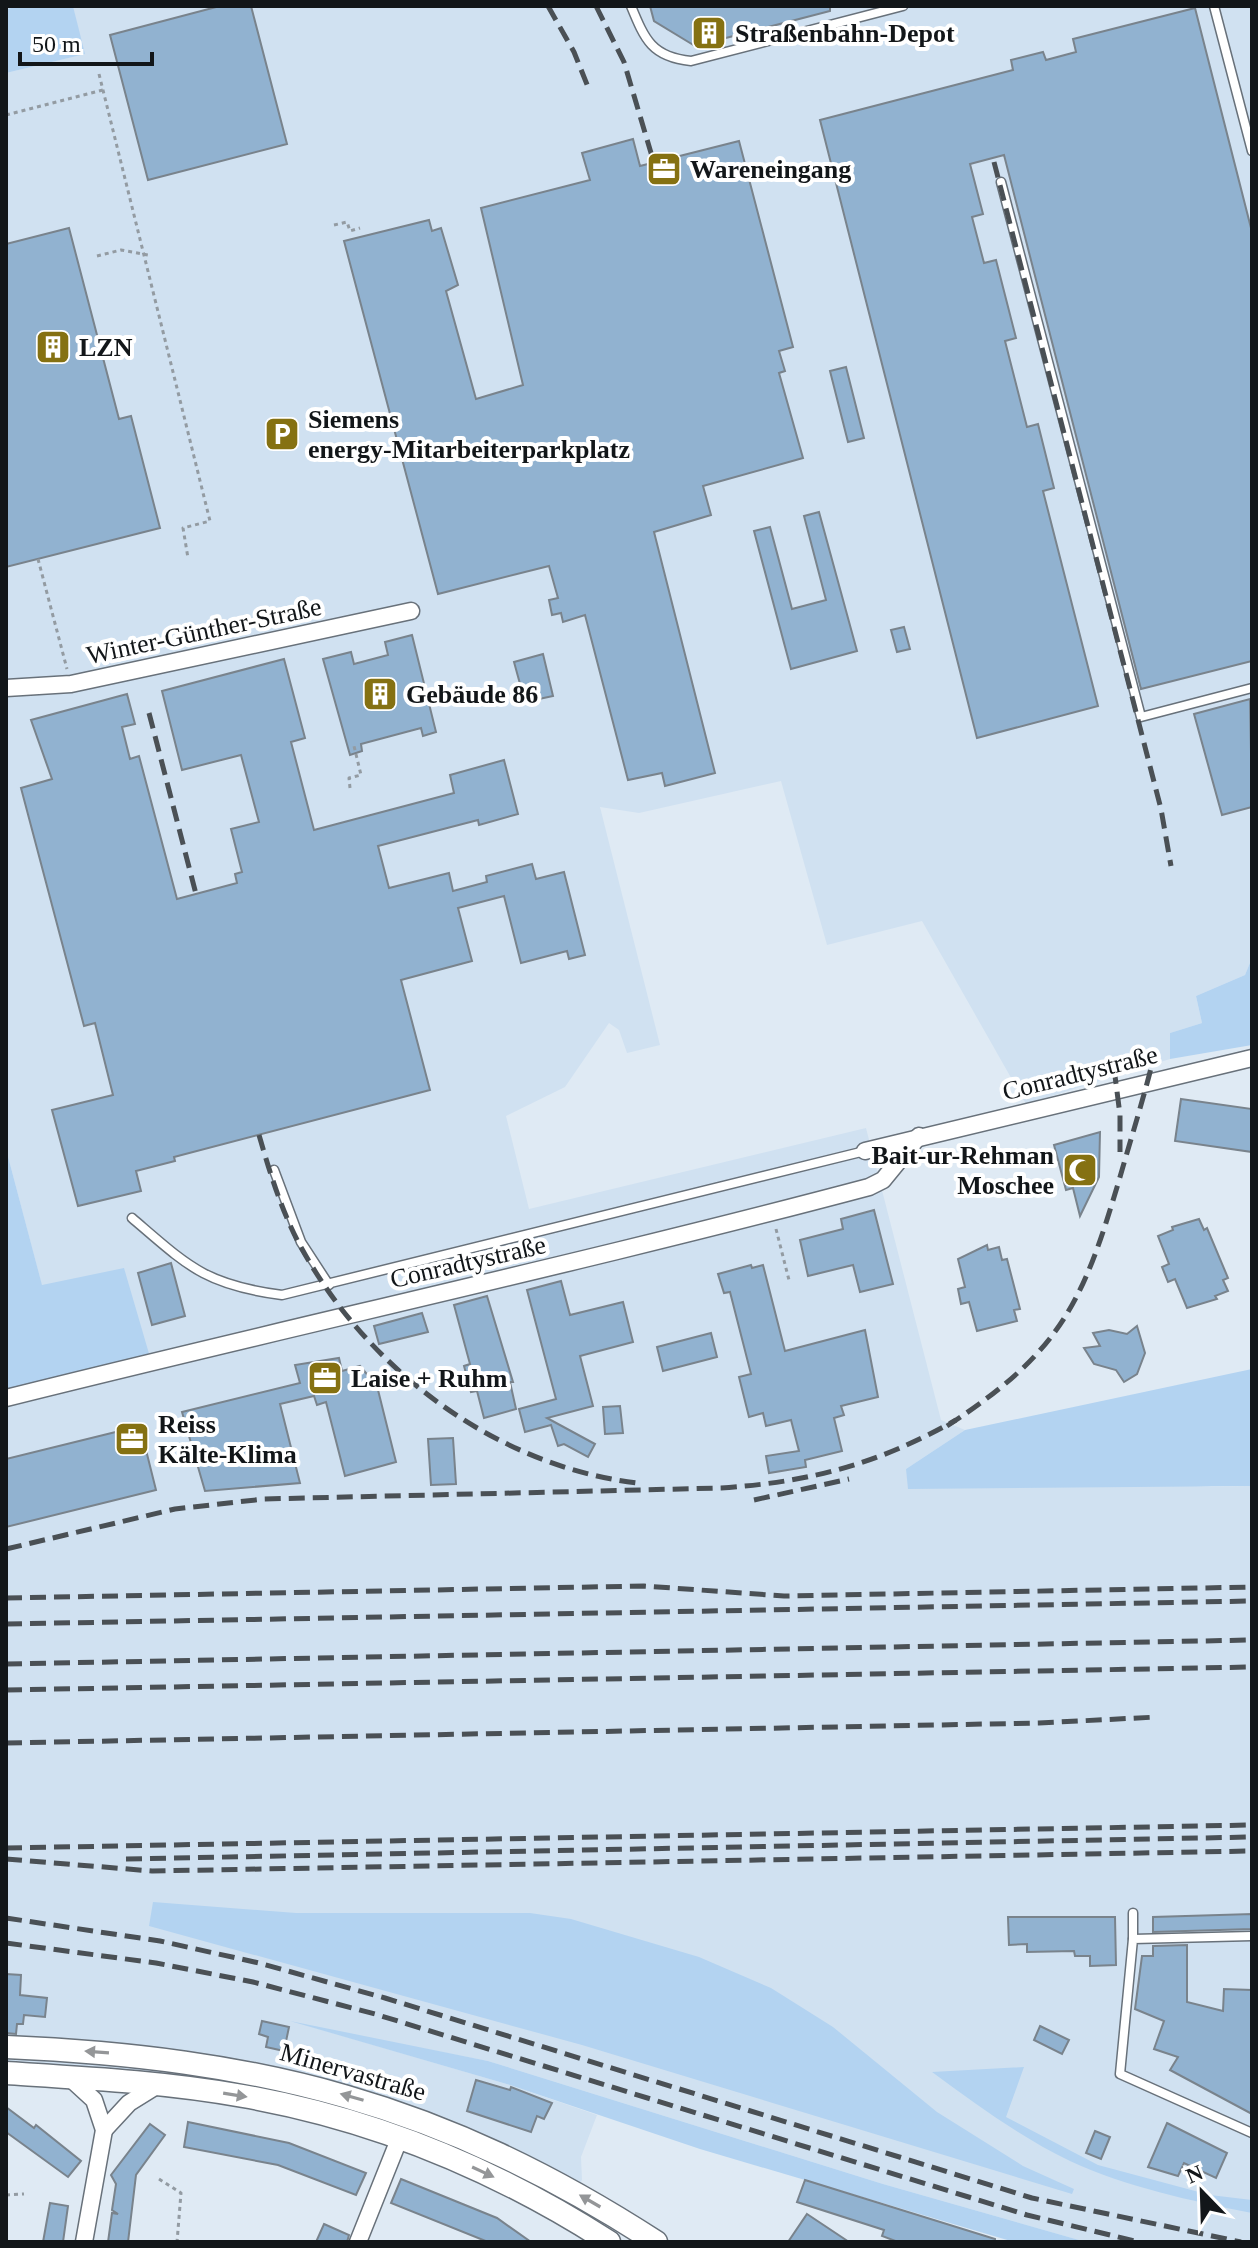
<svg xmlns="http://www.w3.org/2000/svg" width="1258" height="2248" font-family="'Times New Roman',serif">
<rect width="100%" height="100%" fill="#dfeaf4"/>
<polygon fill="#d0e1f1" points="73,6 1252,6 1252,958 1245,975 1196,996 1202,1023 1170,1033 1170,1059 1026,1104 922,921 827,945 781,781 639,813 600,807 660,1045 627,1053 619,1030 609,1023 565,1087 506,1116 529,1209 866,1128 941,1420 965,1430 906,1469 1212,1487 1252,1486 1252,2242 1086,2242 883,2184 488,2061 312,2027 510,2085 597,2115 581,2157 582,2180 565,2203 483,2159 403,2127 311,2099 179,2075 6,2064 6,1393 42,1286 6,1149 6,73 84,54"/>
<g fill="#b3d3f1">
<polygon points="22,6 73,6 85,54 6,73 6,9"/>
<polygon points="1252,958 1252,1045 1170,1059 1170,1033 1202,1023 1196,996 1245,975"/>
<polygon points="6,1149 42,1285 124,1268 150,1357 6,1393"/>
<polygon points="1252,1369 1252,1486 908,1489 906,1469 965,1430"/>
<polygon points="153,1902 296,1913 530,1913 571,1919 699,1957 771,1988 833,2027 937,2112 1023,2166 1074,2189 1072,2194 582,2045 149,1926"/>
<polygon points="290,2021 488,2061 883,2184 1086,2242 1014,2242 700,2149 510,2085"/>
<path d="M1024,2067L1006,2117L1098,2165L1210,2195L1252,2200V2213C1192,2201 1126,2187 1070,2161C1020,2137 976,2104 932,2072Z"/>
</g>
<g fill="#91b2d0" stroke="#79838c" stroke-width="2">
<polygon points="220,6 251,6 287,144 148,180 110,35"/>
<polygon points="650,6 830,6 830,11 695,46 654,21"/>
<polygon points="1195,8 1252,232 1252,661 1141,689 1004,155 970,164 983,214 972,217 984,263 996,260 1016,338 1005,341 1027,427 1038,424 1054,488 1043,491 1098,706 977,738 820,120 1013,70 1011,60 1043,52 1046,60 1076,52 1073,39"/>
<polygon points="633,139 640,166 739,141 793,347 779,351 785,371 779,373 803,458 703,486 711,515 654,532 715,773 665,786 662,773 628,780 585,615 563,622 561,613 552,615 549,600 558,598 549,566 438,594 344,241 429,220 432,231 441,228 458,285 446,291 476,399 523,385 481,208 590,180 582,153"/>
<polygon points="69,228 119,419 131,416 160,528 6,567 6,244"/>
<polygon points="846,367 864,438 848,442 830,371"/>
<polygon points="819,512 857,651 791,669 754,531 770,527 792,609 826,600 804,516"/>
<polygon points="904,627 910,649 897,652 891,630"/>
<polygon points="412,635 436,732 423,736 421,728 361,744 362,751 350,755 323,659 351,652 354,664 388,655 385,642"/>
<polygon points="543,654 553,696 525,702 514,662"/>
<polygon points="284,659 305,738 291,742 314,830 454,793 450,775 504,760 518,814 479,825 478,820 378,846 389,888 449,873 453,891 487,882 486,876 532,864 536,879 564,872 585,955 569,959 567,951 521,963 504,896 458,908 472,961 401,980 430,1090 174,1157 175,1161 136,1171 141,1191 78,1206 52,1110 113,1095 95,1023 84,1026 21,788 52,779 31,720 127,694 135,724 122,727 130,759 139,756 177,899 237,883 235,874 242,872 231,829 259,822 241,755 182,770 162,691"/>
<polygon points="1250,699 1252,807 1222,815 1194,714"/>
<polygon points="1181,1099 1252,1109 1252,1152 1175,1141"/>
<polygon points="1100,1132 1099,1177 1080,1216 1073,1188 1066,1190 1054,1145"/>
<polygon points="874,1210 893,1284 860,1292 853,1265 808,1276 800,1240 843,1229 841,1219"/>
<polygon points="1199,1219 1204,1230 1207,1228 1228,1278 1223,1280 1228,1291 1215,1296 1217,1299 1187,1308 1175,1279 1168,1282 1162,1267 1169,1264 1158,1236 1173,1230 1172,1227"/>
<polygon points="987,1245 988,1250 999,1247 1002,1260 1007,1259 1020,1309 1014,1310 1017,1321 977,1331 969,1302 961,1304 958,1289 965,1287 958,1259"/>
<polygon points="171,1263 185,1316 152,1325 138,1273"/>
<polygon points="751,1265 752,1268 763,1265 785,1351 865,1330 878,1397 841,1406 844,1415 834,1418 842,1451 805,1460 806,1467 769,1473 766,1456 799,1451 791,1420 766,1426 763,1413 749,1417 739,1377 751,1374 730,1292 724,1293 718,1274"/>
<polygon points="561,1281 570,1315 623,1302 633,1342 580,1356 593,1406 547,1418 595,1444 588,1457 564,1444 558,1446 551,1425 525,1432 519,1409 556,1399 527,1290"/>
<polygon points="487,1296 513,1382 510,1382 516,1409 484,1418 477,1391 471,1392 464,1366 470,1364 454,1305"/>
<polygon points="422,1313 428,1332 379,1344 374,1326"/>
<polygon points="1137,1326 1145,1353 1137,1374 1124,1382 1116,1370 1094,1364 1084,1348 1100,1346 1093,1333 1109,1330 1127,1334"/>
<polygon points="711,1333 717,1357 663,1371 657,1347"/>
<polygon points="339,1358 342,1371 360,1366 377,1386 396,1462 345,1476 326,1402 317,1405 314,1396 280,1404 300,1483 205,1491 182,1412 300,1383 295,1365"/>
<polygon points="620,1406 623,1433 605,1434 603,1407"/>
<polygon points="140,1426 156,1490 6,1527 6,1459"/>
<polygon points="453,1438 456,1484 431,1485 428,1439"/>
<polygon points="1252,1914 1252,1929 1153,1932 1153,1917"/>
<polygon points="1008,1917 1115,1917 1116,1965 1090,1966 1090,1956 1075,1956 1074,1951 1027,1952 1027,1944 1009,1945"/>
<polygon points="1187,1945 1187,2002 1223,2011 1224,1989 1252,1990 1252,2114 1170,2070 1178,2057 1154,2049 1164,2021 1135,2009 1142,1956 1153,1956 1153,1946"/>
<polygon points="6,1974 21,1975 20,1995 47,1998 45,2017 24,2015 23,2024 17,2024 16,2034 6,2033"/>
<polygon points="262,2021 289,2027 284,2051 266,2047 268,2037 259,2034"/>
<polygon points="1040,2026 1069,2040 1062,2054 1034,2040"/>
<polygon points="476,2080 510,2090 511,2087 552,2103 544,2119 537,2116 531,2132 467,2111"/>
<polygon points="6,2107 34,2128 36,2125 81,2161 68,2177 6,2132"/>
<polygon points="188,2122 289,2143 366,2173 356,2195 278,2165 184,2147"/>
<polygon points="1167,2123 1227,2153 1216,2178 1184,2163 1178,2176 1148,2167"/>
<polygon points="150,2124 165,2135 136,2175 128,2242 108,2242 112,2213 118,2214 112,2210 116,2184 111,2175"/>
<polygon points="1095,2131 1110,2137 1101,2159 1086,2153"/>
<polygon points="401,2179 497,2218 531,2242 488,2242 391,2203"/>
<polygon points="805,2180 995,2239 995,2242 898,2242 882,2236 884,2230 797,2202"/>
<polygon points="50,2203 68,2206 63,2242 43,2242"/>
<polygon points="807,2214 849,2242 788,2242"/>
<polygon points="324,2224 349,2235 347,2242 316,2242"/>
</g>
<g fill="none" stroke-linecap="round" stroke-linejoin="round">
<g stroke="#68717a" stroke-width="11">
<g id="service">
<path d="M631,6C645,40 652,57 691,61L903,6"/>
<polyline points="1214,6 1252,151"/>
<polyline points="1001,182 1141,717 1252,688"/>
<polyline points="274,1170 301,1242 329,1285"/>
<path d="M132,1218C188,1266 205,1285 282,1295L865,1151"/>
<polyline points="1252,1936 1133,1939 1120,2074 1252,2133"/>
<polyline points="1133,1939 1133,1913"/>
</g>
</g>
<g stroke="#68717a" stroke-width="19">
<g id="minor">
<polyline points="6,688 71,684 411,611"/>
<polyline points="865,1151 1252,1058"/>
<path d="M6,1398C293,1326 583,1263 869,1187L883,1180L919,1136"/>
<polyline points="70,2078 94,2100 104,2130 84,2242"/>
<polyline points="104,2130 129,2103 158,2085"/>
<polyline points="358,2242 400,2137"/>
</g>
</g>
<g stroke="#68717a" stroke-width="25">
<g id="secondary">
<path d="M6,2047C260,2058 441,2103 656,2242"/>
<path d="M6,2073C85,2078 165,2082 243,2096C375,2119 497,2170 609,2242"/>
</g>
</g>
<g stroke="#939ba2" stroke-width="3" stroke-dasharray="4 4" stroke-linecap="butt">
<polyline points="99,74 210,521 183,528 188,558"/>
<polyline points="6,115 103,90"/>
<polyline points="334,225 347,222 350,231 360,228"/>
<polyline points="97,256 121,250 148,255"/>
<polyline points="38,559 67,669"/>
<polyline points="350,788 349,778 361,775 354,746"/>
<polyline points="776,1229 789,1280"/>
<polyline points="159,2179 181,2193 177,2242"/>
<polyline points="6,2195 24,2194"/>
</g>
<use href="#service" stroke="#fff" stroke-width="8"/>
<use href="#minor" stroke="#fff" stroke-width="16"/>
<use href="#secondary" stroke="#fff" stroke-width="22"/>
<g stroke="#4a5055" stroke-width="5" stroke-dasharray="16 8" stroke-linecap="butt">
<polyline points="548,6 574,52 590,92"/>
<polyline points="596,6 624,62 654,163"/>
<polyline points="994,162 1161,809 1171,866"/>
<polyline points="149,713 196,894"/>
<polyline points="1114,1068 1120,1115 1120,1152"/>
<path d="M259,1135C270,1173 282,1213 302,1249C369,1371 497,1466 637,1483"/>
<path d="M947,1426C1061,1352 1083,1303 1120,1177C1132,1135 1145,1094 1155,1052"/>
<polyline points="754,1500 849,1479"/>
<path d="M6,1549L175,1509L264,1499L721,1488C811,1482 878,1464 956,1420"/>
<polyline points="6,1598 644,1586 784,1596 1252,1587"/>
<polyline points="6,1624 1252,1601"/>
<polyline points="6,1664 1252,1640"/>
<polyline points="6,1690 1252,1667"/>
<polyline points="6,1743 1039,1723 1157,1717"/>
<polyline points="6,1848 1252,1825"/>
<polyline points="6,1859 152,1871 1252,1851"/>
<polyline points="126,1859 1252,1837"/>
<polyline points="6,1918 160,1941 259,1963 385,1998 1032,2198 1241,2242"/>
<polyline points="6,1943 156,1963 253,1982 375,2014 1027,2215 1139,2242"/>
</g>
</g>
<defs><path id="oneway-solid" d="M-6-.8H1V-3.2L6.5 0L1 3.2V.8H-6Z" transform="scale(2)"/></defs>
<g fill="#949698">
<use href="#oneway-solid" transform="translate(97 2052) rotate(-176)"/>
<use href="#oneway-solid" transform="translate(235 2095) rotate(9)"/>
<use href="#oneway-solid" transform="translate(352 2097) rotate(-164)"/>
<use href="#oneway-solid" transform="translate(483 2172) rotate(25)"/>
<use href="#oneway-solid" transform="translate(590 2201) rotate(-150)"/>
</g>
<defs>
<g id="building-square" transform="scale(1.8)"><rect x="-9" y="-9" width="18" height="18" rx="4" fill="#857112" stroke="#fff"/><path d="M-4-6H4V6H1V3H-1V6H-4ZM-2.5-4.3h1.7v1.8h-1.7ZM.8-4.3h1.7v1.8H.8ZM-2.5-1h1.7V.8h-1.7ZM.8-1h1.7V.8H.8Z" fill="#fff"/></g>
<g id="office-square" transform="scale(1.8)"><rect x="-9" y="-9" width="18" height="18" rx="4" fill="#857112" stroke="#fff"/><path d="M-6-3h4V-5.5h4V-3h4V5H-6ZM-1-4.5V-3h2v-1.5ZM-6 0V1H6V0Z" fill="#fff"/></g>
<g id="parking-square" transform="scale(1.8)"><rect x="-9" y="-9" width="18" height="18" rx="4" fill="#857112" stroke="#fff"/><path d="M-3.5-5.5H1a3.5 3.5 0 0 1 0 7H-1V5.5H-3.5ZM-1-3.4V-.6H.8a1.4 1.4 0 0 0 0-2.8Z" fill="#fff"/></g>
<g id="mosque-square" transform="scale(1.8)"><rect x="-9" y="-9" width="18" height="18" rx="4" fill="#857112" stroke="#fff"/><path d="M3.5-4.9A6 6 0 1 0 3.5 4.9A5 5 0 1 1 3.5-4.9Z" fill="#fff"/></g>
</defs>
<g fill-rule="evenodd">
<use href="#building-square" x="709" y="33"/>
<use href="#office-square" x="664" y="169"/>
<use href="#building-square" x="53" y="347"/>
<use href="#parking-square" x="282" y="434"/>
<use href="#building-square" x="380" y="694"/>
<use href="#mosque-square" x="1080" y="1170"/>
<use href="#office-square" x="325" y="1378"/>
<use href="#office-square" x="132" y="1439"/>
</g>
<g text-anchor="middle" dominant-baseline="central" stroke-width="8" stroke-linejoin="round" paint-order="stroke">
<g font-size="26" font-weight="bold" fill="#121619" stroke="#fff" text-anchor="start">
<text x="735" y="33">Straßenbahn-Depot</text>
<text x="690" y="169">Wareneingang</text>
<text x="79" y="347">LZN</text>
<text x="308" y="419">Siemens<tspan x="308" dy="30">energy-Mitarbeiterparkplatz</tspan></text>
<text x="406" y="694">Gebäude 86</text>
<text x="1054" y="1155" text-anchor="end">Bait-ur-Rehman<tspan x="1054" dy="30">Moschee</tspan></text>
<text x="351" y="1378">Laise + Ruhm</text>
<text x="158" y="1424">Reiss<tspan x="158" dy="30">Kälte-Klima</tspan></text>
</g>
<g font-size="26" fill="#121619" stroke="#fff">
<text transform="translate(204 631) rotate(-12)">Winter-Günther-Straße</text>
<text transform="translate(1080 1073) rotate(-14)">Conradtystraße</text>
<text transform="translate(468 1262) rotate(-13)">Conradtystraße</text>
<text transform="translate(353 2072) rotate(16)">Minervastraße</text>
</g>
</g>
<rect width="1258" height="2248" fill="none" stroke="#121619" stroke-width="16"/>
<g transform="translate(1202 2192) rotate(337)" stroke="#ffffff" stroke-width="6" paint-order="stroke">
<path d="M0-6L14 30L0 20L-14 30Z" fill="#121619"/>
<text y="-12" font-size="22" font-weight="bold" text-anchor="middle" fill="#121619">N</text>
</g>
<path d="M20 52v12h132v-12" fill="none" stroke="#121619" stroke-width="4"/>
<text x="32" y="52" font-size="24" fill="#121619" stroke="#ffffff" stroke-width="6" paint-order="stroke">50 m</text>
</svg>
